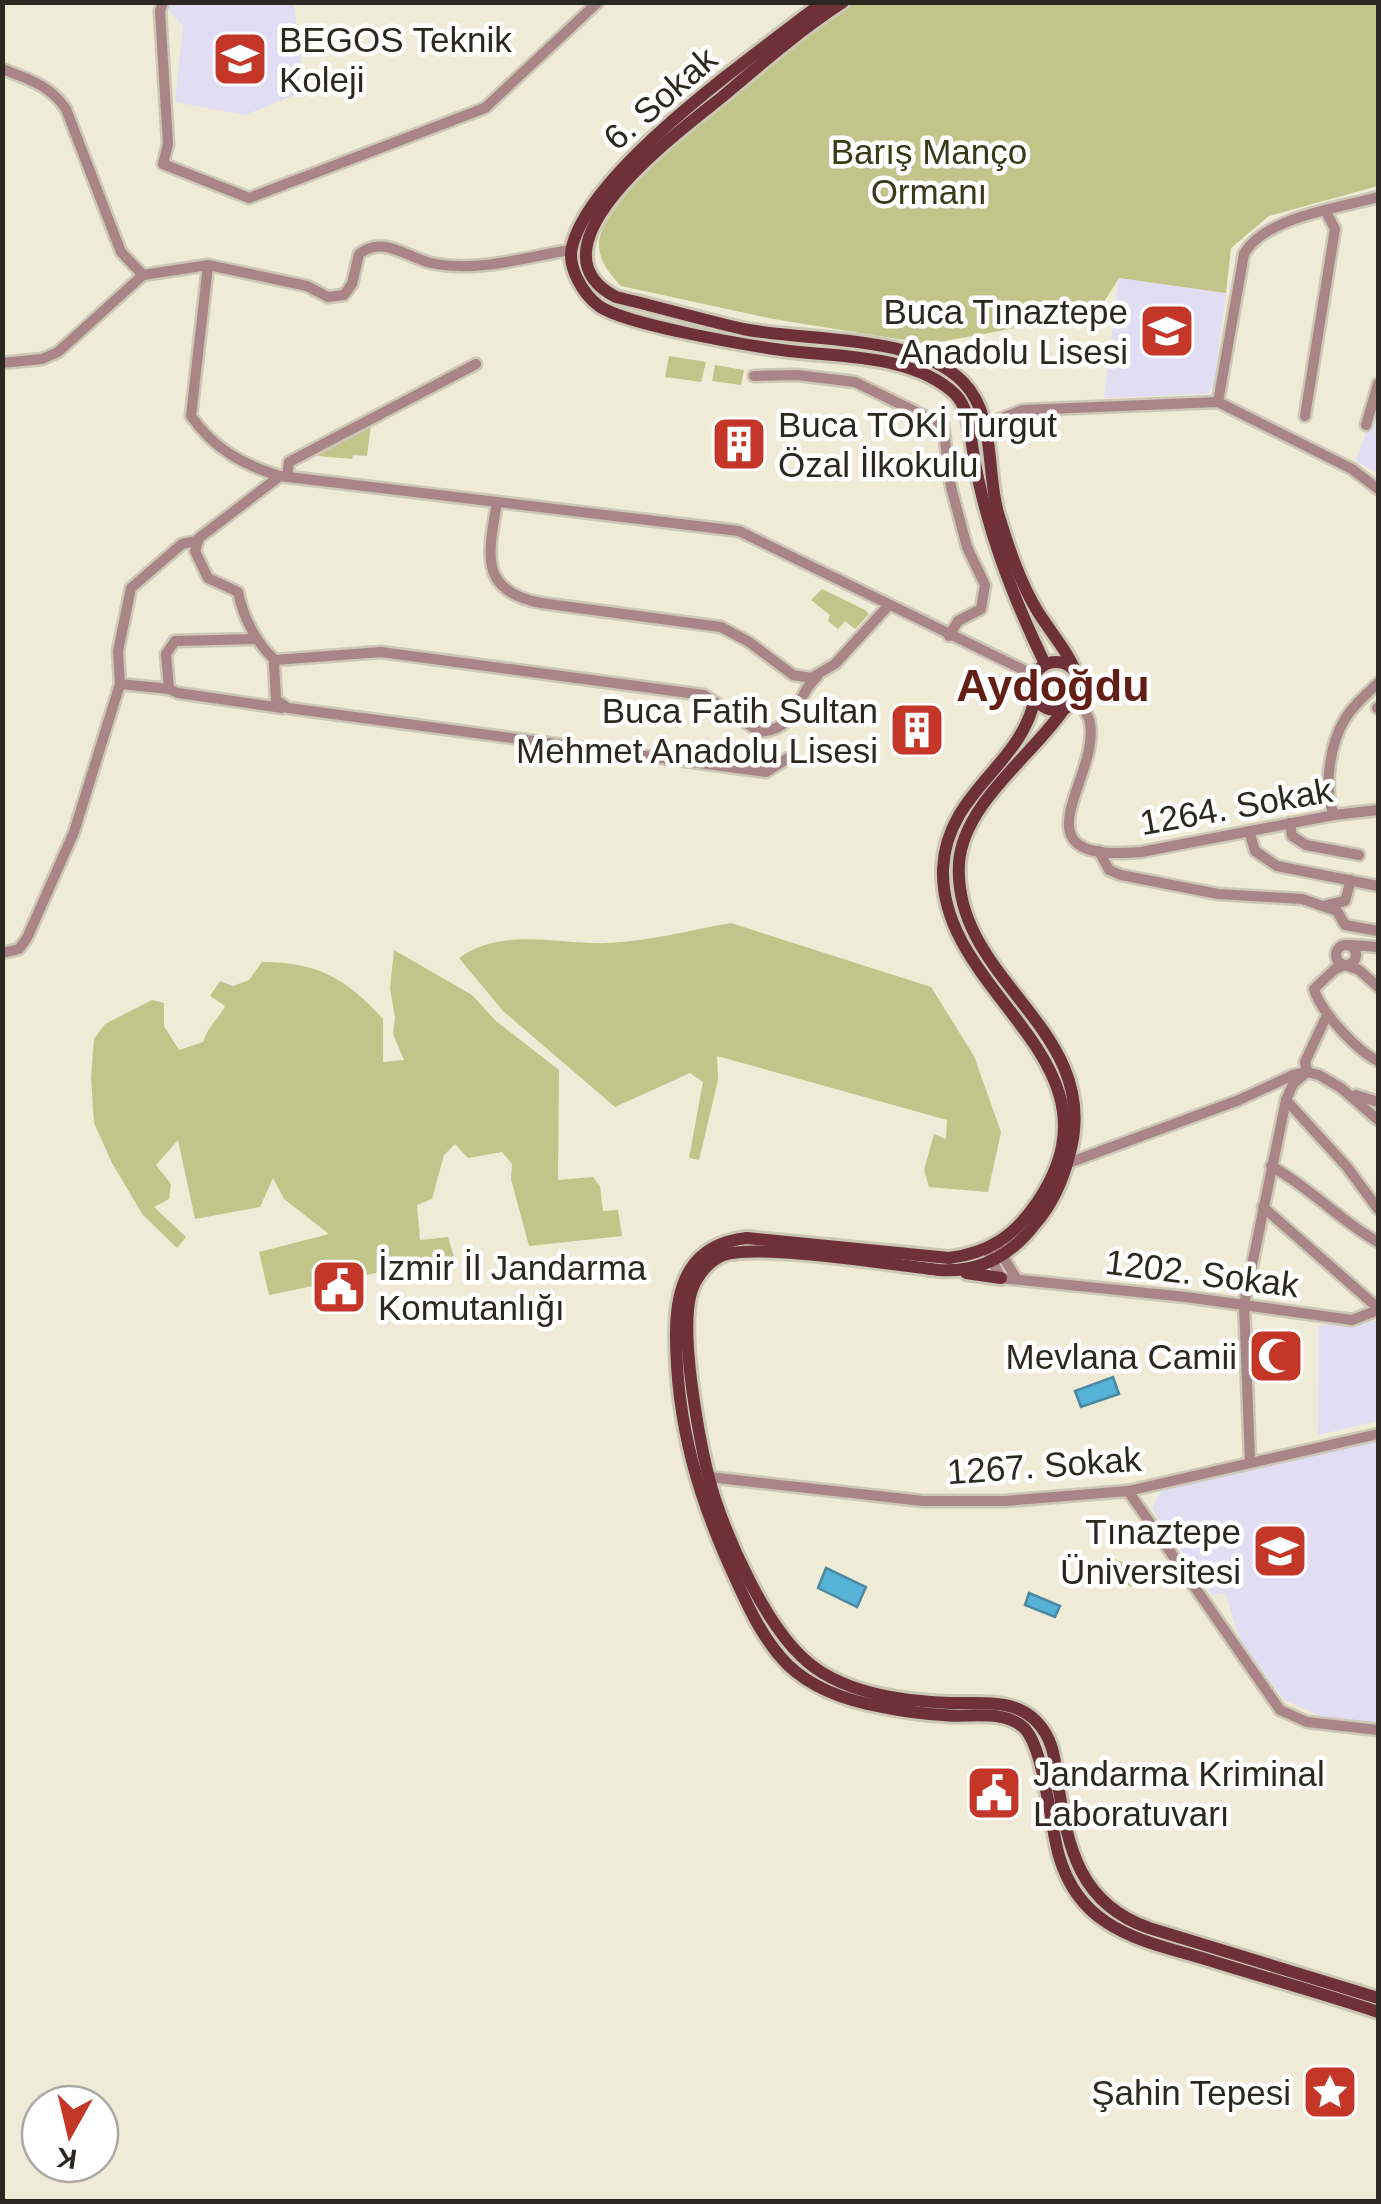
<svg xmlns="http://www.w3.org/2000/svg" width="1381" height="2204" font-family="Helvetica,sans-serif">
<rect width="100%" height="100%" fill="#f0ebd7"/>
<g fill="#e1def4">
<polygon points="185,3 294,3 305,91 245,115 175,102 183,26 167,9 169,5"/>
<polygon points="1119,278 1226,293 1214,385 1207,394 1104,398"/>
<polygon points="1378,399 1378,474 1356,461"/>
<polygon points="1378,1321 1378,1421 1318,1435 1319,1325"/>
<polygon points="1378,1441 1378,1724 1320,1716 1284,1700 1240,1640 1225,1593 1212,1595 1152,1509 1161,1491 1258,1465"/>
</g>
<g fill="#c1c589">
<path d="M853,3H1378V186L1269,216L1231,248L1226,293L1119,278L1097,313L929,344L773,319L621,286C611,275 600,263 599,246C595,193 806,34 853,3Z"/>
<polygon points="669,356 706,362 701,382 665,377"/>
<polygon points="715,365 744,370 741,385 712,381"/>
<polygon points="371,425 367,456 353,455 352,459 318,456 319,452"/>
<polygon points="822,589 865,610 869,614 855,629 845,621 838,629 828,621 830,615 811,600"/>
<path d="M731,923L931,987L974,1056L1001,1132L988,1192L929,1187L924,1170L934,1134L946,1139L947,1120L717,1056L718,1080L699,1160L689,1158L703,1082L690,1073L615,1107L503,1011L459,958C502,926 559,945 609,943C649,941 691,930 731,923Z"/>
<path d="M394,950L472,995L496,1021L559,1070L558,1180L593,1177L600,1186L603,1211L618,1210L622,1236L529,1246L511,1179L512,1164L502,1152L468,1158L455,1144L444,1155L432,1199L417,1205L420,1240L448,1237L454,1257L269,1295L259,1252L329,1234L284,1199L273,1178L260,1207L195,1219L178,1140L156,1165L171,1184L169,1199L154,1207L186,1237L177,1248L143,1215L112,1163L94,1123L91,1078L94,1039L105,1024L152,1000L164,1003V1026L179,1050L203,1042C208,1026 218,1020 225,1006L210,996L220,981L233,986L249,980L262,962C317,962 346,978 383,1019V1062L404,1060L393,1034L395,1018L390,988Z"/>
<polygon points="1106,1555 1140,1570 1132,1587 1098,1572"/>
</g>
<g fill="#57b2d8" stroke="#4a89a1" stroke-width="2.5">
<polygon points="1113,1377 1119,1394 1081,1407 1075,1391"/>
<polygon points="826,1568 866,1587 857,1607 818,1588"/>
<polygon points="1029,1593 1060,1606 1055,1617 1025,1605"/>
</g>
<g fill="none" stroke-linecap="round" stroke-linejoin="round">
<g stroke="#ccc8b6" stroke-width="15">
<g id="minor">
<polyline points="163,2 160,11 168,144 163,164 249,198 485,108 598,2"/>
<path d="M2,69C28,79 50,85 66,109L121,252L143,275L208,265L307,286L328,297L344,295L352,284L359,254C383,235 406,257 431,263C475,273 527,257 570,250"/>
<path d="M208,265L191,416C214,449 243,465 280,476"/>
<polyline points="2,363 42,359 58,352 143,275"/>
<polyline points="754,376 797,375 855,382 943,425 951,487 967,547 985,585 981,609 958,621 949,636"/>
<path d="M1218,402L1244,254C1264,217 1340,208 1378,197"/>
<polyline points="1305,416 1335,229 1326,212"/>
<polyline points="1366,425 1378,384"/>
<polyline points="981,426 1023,410 1218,402 1352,469 1378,489"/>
<polyline points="287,476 289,462 476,364"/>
<path d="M497,502C489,552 477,591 541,603L721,627L749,642L793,675L811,678L835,664L889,605"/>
<polyline points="257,639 175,641 166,654 169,689 178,693 282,708"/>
<path d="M275,660C256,643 243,617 238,592L208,578L195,551L199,538L280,476L739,531L1034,675"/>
<polyline points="120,684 169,689"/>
<path d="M1076,700C1080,705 1087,713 1089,719C1105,775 1006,864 1141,852L1334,815L1378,810"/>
<polyline points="1377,708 1378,708"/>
<path d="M788,758L766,772L288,708L276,700L274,663L275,660L381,652L704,695L760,732C801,728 795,695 817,677"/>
<path d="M1334,815C1323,788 1330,743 1345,719C1353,705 1367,694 1378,683"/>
<polyline points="1290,823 1292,836 1306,845 1359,855"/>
<polyline points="1249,831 1255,851 1277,866 1378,886"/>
<polyline points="1099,851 1109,870 1121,875 1218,894 1302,899 1337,911 1345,925 1378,931"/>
<polyline points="1327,905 1345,901 1351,880"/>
<circle cx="1346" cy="955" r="10"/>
<polyline points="1351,945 1378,947"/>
<polyline points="2,953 19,949 27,938 74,832 120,684 118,651 131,588 182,544 196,541"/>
<path d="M1378,987L1359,970L1345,965L1335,969L1314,989C1320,1011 1357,1051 1378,1061"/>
<polyline points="1307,1072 1305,1062 1327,1015"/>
<polyline points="1356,1095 1378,1102"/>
<polyline points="1286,1100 1347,1167 1378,1209"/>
<polyline points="1063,1165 1239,1100 1293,1075 1307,1072 1319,1075 1341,1088 1378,1120"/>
<path d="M1271,1166C1311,1188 1340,1221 1378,1242"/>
<polyline points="1263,1207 1378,1308"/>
<polyline points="996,1245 1016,1278"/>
<polyline points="989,1254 1001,1278 1186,1297 1352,1320 1378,1310"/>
<polyline points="1250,1461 1244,1304 1286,1100 1293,1084 1307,1072"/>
<polyline points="709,1477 923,1501 1005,1501 1128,1491 1378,1434"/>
<polyline points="1128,1491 1280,1710 1307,1722 1378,1730"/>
</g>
</g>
<g stroke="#ccc8b6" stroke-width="18">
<g id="major">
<path d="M823,2C758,53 591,168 572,247C567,267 583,294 599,306C626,325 751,346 789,351C841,357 914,355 955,394C969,408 970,432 973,451C985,526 1012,595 1045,664"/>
<path d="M843,2C800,30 761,64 722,97C684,128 519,247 616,297C658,307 700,319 743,329C807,342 915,333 963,382C996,415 986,471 998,513C1008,546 1020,583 1038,612C1052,634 1069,653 1078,677"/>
<circle cx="1056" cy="686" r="24"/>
<path d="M1035,698C1021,767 946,792 943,869C939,997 1135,1061 1036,1204C1014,1236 989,1253 949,1258L747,1238C691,1244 676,1283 676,1334C676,1424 699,1501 737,1582C750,1611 765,1642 788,1665C814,1690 848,1701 883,1707C903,1711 923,1714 943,1715C969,1718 1002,1709 1023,1727C1044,1745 1050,1825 1059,1856C1067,1883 1083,1907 1106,1922C1136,1942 1172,1949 1205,1959C1263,1977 1321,1993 1378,2012"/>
<path d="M1064,709C1032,756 963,804 959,863C952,982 1106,1029 1069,1156C1063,1180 1052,1204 1036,1223C1011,1256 980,1273 939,1270C895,1265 753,1242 721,1256C706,1263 693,1281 690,1297C680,1341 701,1455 715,1499C731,1547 765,1622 802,1657C839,1693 901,1701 950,1703C980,1704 1013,1698 1036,1721C1054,1739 1055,1761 1058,1784C1068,1849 1080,1904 1149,1928L1378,1998"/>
<polyline points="966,1273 1001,1278"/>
</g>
</g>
<use href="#minor" stroke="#aa8587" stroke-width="10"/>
<use href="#major" stroke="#6e3138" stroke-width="12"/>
</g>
<defs>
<g id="school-square" transform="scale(2.875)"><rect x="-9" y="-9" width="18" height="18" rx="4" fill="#c43728" stroke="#fff"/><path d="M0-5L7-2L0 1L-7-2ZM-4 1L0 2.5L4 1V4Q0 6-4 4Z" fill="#fff"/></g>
<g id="building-square" transform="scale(2.875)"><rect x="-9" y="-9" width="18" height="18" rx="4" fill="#c43728" stroke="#fff"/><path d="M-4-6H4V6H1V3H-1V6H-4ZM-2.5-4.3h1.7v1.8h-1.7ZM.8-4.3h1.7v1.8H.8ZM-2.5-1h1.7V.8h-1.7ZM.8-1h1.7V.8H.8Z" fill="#fff"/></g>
<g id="civic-square" transform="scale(2.875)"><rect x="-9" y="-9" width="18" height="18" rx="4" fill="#c43728" stroke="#fff"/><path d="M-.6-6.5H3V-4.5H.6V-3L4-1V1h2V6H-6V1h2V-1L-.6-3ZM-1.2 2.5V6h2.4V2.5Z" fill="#fff"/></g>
<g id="mosque-square" transform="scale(2.875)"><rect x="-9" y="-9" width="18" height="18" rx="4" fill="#c43728" stroke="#fff"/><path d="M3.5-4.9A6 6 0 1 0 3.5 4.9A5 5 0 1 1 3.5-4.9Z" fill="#fff"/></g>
<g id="university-square" transform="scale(2.875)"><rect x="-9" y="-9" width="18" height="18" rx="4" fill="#c43728" stroke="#fff"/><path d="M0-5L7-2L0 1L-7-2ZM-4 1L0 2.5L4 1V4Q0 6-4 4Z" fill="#fff"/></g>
<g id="sight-square" transform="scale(2.875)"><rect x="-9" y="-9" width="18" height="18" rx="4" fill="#c43728" stroke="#fff"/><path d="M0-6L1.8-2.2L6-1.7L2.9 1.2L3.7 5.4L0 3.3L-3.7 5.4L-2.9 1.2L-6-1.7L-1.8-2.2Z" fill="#fff"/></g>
</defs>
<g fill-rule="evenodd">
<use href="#school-square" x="240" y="59"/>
<use href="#school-square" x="1167" y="331"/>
<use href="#building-square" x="739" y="444"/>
<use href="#building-square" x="917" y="730"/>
<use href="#civic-square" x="339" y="1287"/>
<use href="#mosque-square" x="1276" y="1356"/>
<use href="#university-square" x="1280" y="1551"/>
<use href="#civic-square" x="994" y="1793"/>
<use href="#sight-square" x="1330" y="2092"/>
</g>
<g text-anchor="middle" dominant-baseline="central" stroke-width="9" stroke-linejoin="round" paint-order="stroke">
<g font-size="35" fill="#2a2821" stroke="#fff" text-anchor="end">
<text x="279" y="39" text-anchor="start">BEGOS Teknik<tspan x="279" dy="40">Koleji</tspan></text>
<text x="1128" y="311">Buca Tınaztepe<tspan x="1128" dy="40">Anadolu Lisesi</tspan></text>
<text x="778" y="424" text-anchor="start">Buca TOKİ Turgut<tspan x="778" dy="40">Özal İlkokulu</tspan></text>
<text x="878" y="710">Buca Fatih Sultan<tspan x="878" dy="40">Mehmet Anadolu Lisesi</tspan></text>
<text x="378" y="1267" text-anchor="start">İzmir İl Jandarma<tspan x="378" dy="40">Komutanlığı</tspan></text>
<text x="1237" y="1356">Mevlana Camii</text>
<text x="1241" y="1531">Tınaztepe<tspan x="1241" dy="40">Üniversitesi</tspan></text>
<text x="1033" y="1773" text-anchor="start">Jandarma Kriminal<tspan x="1033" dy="40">Laboratuvarı</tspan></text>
<text x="1291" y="2092">Şahin Tepesi</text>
</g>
<g font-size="35" fill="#2a2821" stroke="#fff">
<text transform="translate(660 98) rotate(-41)">6. Sokak</text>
<text transform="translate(1236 806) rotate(-10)">1264. Sokak</text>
<text transform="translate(1202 1273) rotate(7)">1202. Sokak</text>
<text transform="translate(1044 1465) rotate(-4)">1267. Sokak</text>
</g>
<g font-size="35" fill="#383a18" stroke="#fff">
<text x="929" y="151">Barış Manço<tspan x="929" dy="40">Ormanı</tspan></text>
</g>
<g font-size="45" font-weight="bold" fill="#631f16" stroke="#fff">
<text x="1053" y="685">Aydoğdu</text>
</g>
</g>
<rect width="1381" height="2204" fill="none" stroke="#2a2821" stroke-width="10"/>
<g transform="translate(70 2134) rotate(188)"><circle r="48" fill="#ffffff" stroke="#aaa9a6" stroke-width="2.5"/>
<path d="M0-8L18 38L0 25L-18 38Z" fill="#c43728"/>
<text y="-15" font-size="28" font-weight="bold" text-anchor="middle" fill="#2a2821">K</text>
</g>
</svg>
